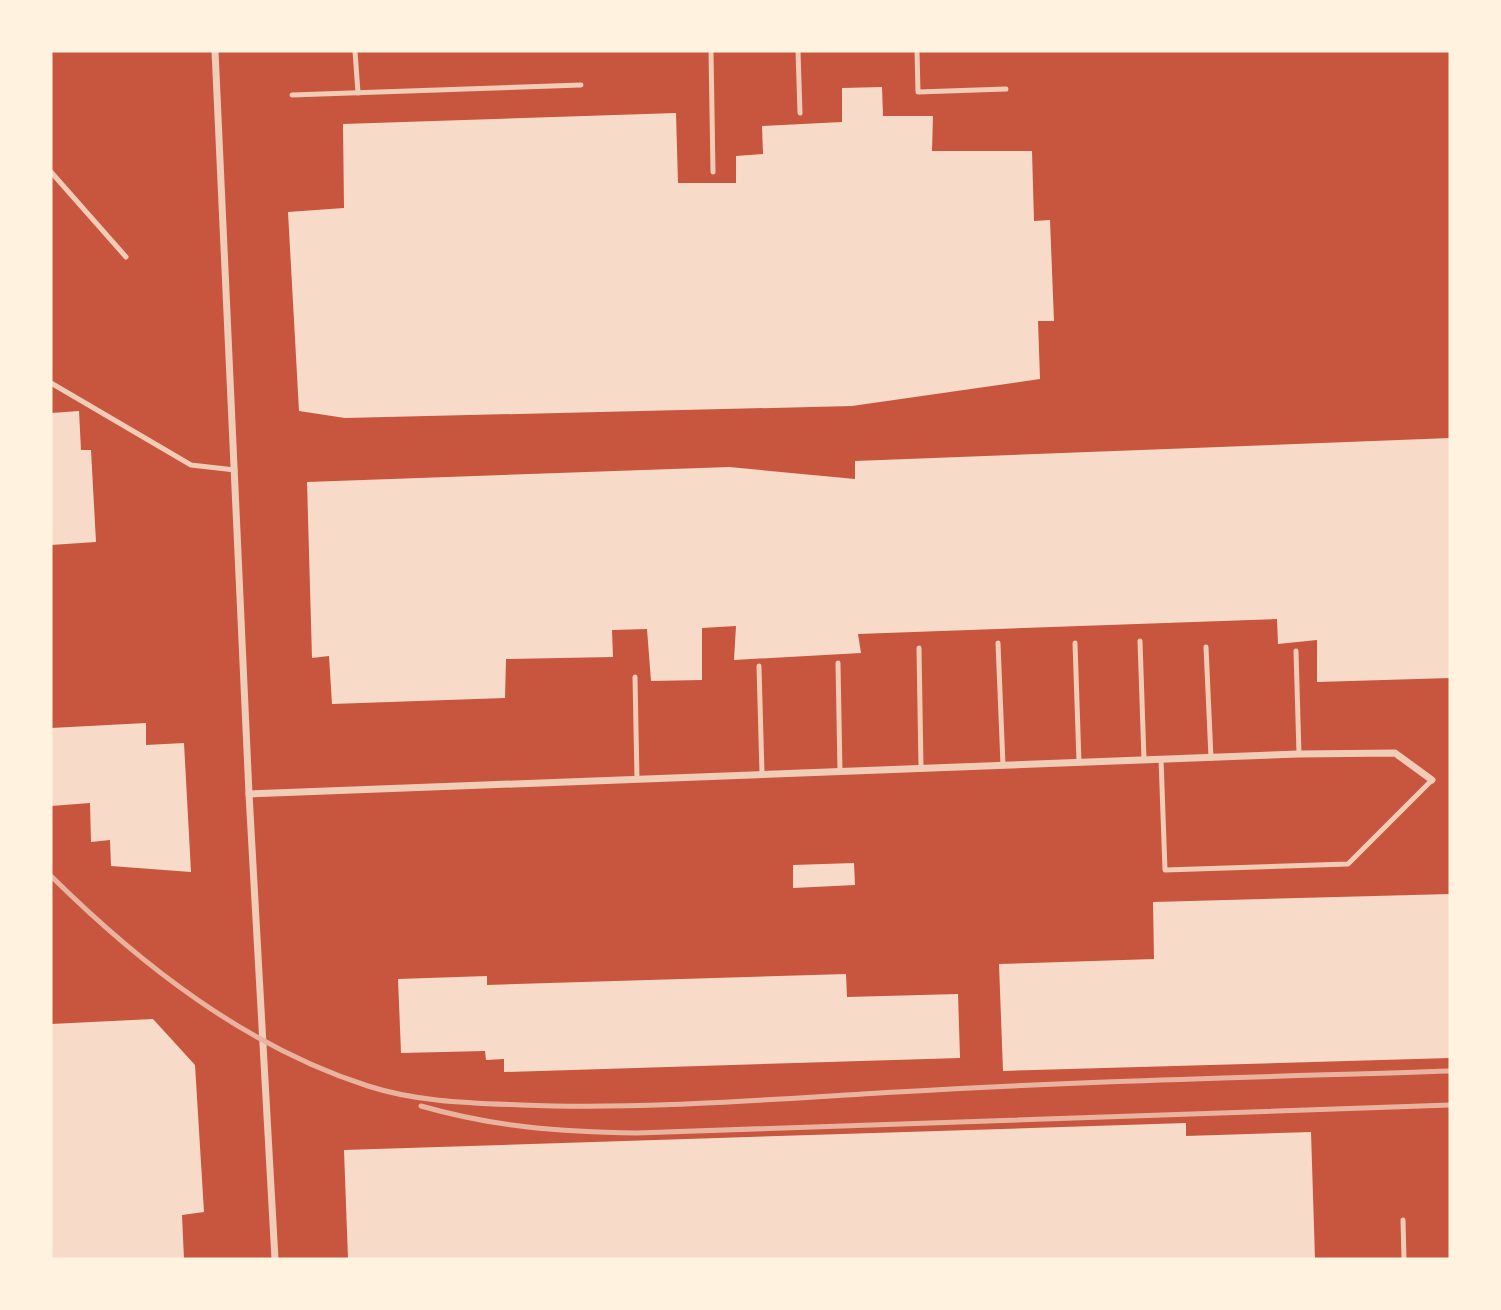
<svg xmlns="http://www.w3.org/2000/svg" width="1501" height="1310" font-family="Jost,sans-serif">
<rect width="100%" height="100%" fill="#c8553d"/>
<g fill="#f7dbc8">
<polygon points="882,87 883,116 933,116 932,151 1032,151 1034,221 1050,220 1054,321 1038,321 1040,379 852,406 345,418 299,411 288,212 344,208 343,124 676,113 678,183 736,183 736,156 763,154 762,126 842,122 842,88"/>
<polygon points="79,411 81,450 91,450 96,542 51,545 51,413"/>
<polygon points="1450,438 1450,678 1317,682 1317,640 1278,644 1277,619 858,634 861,653 734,660 736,626 702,628 702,680 651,681 647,629 612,630 613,657 506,659 505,698 332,704 329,656 312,658 307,482 729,467 855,479 855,461"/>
<polygon points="146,723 146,745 184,743 191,872 111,866 110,840 91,842 90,803 51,806 51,728"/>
<polygon points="854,863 855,885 793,888 793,865"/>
<polygon points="1450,894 1450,1058 1003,1071 999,964 1154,959 1153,902"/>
<polygon points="846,974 847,997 958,994 960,1058 504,1072 504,1059 486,1060 485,1051 401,1053 398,979 487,976 487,985"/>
<polygon points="153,1019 195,1065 204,1212 182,1215 184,1259 51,1259 51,1024"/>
<polygon points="1186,1123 1186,1136 1311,1132 1315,1259 348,1259 344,1150"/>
</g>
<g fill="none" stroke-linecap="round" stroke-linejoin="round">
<g stroke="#f1ccb7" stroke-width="5">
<polyline points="355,51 358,93"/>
<polyline points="711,51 713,172"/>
<polyline points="798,51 800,113"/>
<polyline points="917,51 918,92 1006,89"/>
<polyline points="292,95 581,85"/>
<polyline points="51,172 126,257"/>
<polyline points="51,383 191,465 235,470"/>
<polyline points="1140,641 1144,760"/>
<polyline points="998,643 1003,765"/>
<polyline points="1075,643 1079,762"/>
<polyline points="1206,647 1211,758"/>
<polyline points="919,648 921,768"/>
<polyline points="1296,651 1299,754"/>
<polyline points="838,663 840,771"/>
<polyline points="759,666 762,774"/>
<polyline points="635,677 637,779"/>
<polyline points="1161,759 1165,870 1348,864 1432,780"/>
<polyline points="1403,1220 1404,1259"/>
</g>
<g stroke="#f1ccb7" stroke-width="7">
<polyline points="215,51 249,794 275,1259"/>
<polyline points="249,794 1299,754 1395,753 1432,780"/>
</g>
<g stroke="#e9b49f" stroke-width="5">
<path d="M51,876C141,965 246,1047 368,1086C417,1102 470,1103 521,1105C646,1110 772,1099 897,1092C1081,1081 1266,1077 1450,1071"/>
<path d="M421,1106C494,1127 561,1132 637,1133L1450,1105"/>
</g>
</g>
<rect width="1501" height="1310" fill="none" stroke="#fff3e0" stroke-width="105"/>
</svg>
